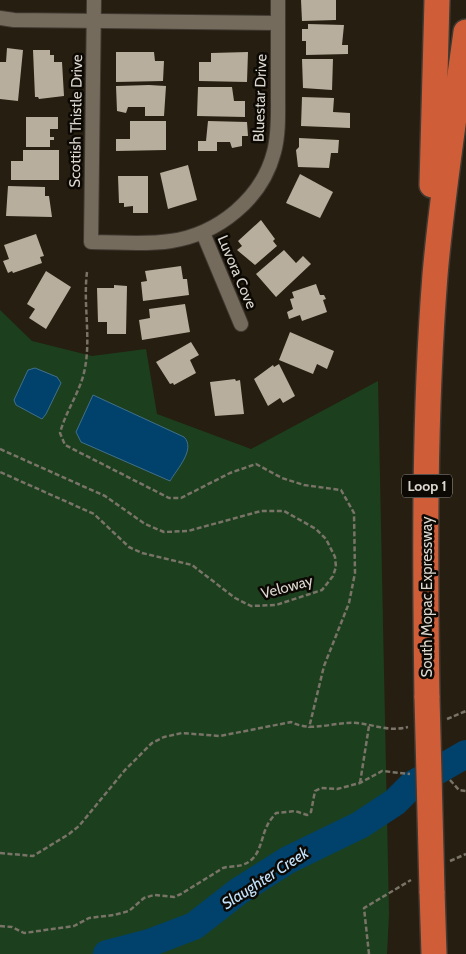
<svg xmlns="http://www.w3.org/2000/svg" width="466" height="954" font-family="Cabin,sans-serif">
<rect width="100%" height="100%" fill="#261e11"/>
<polygon fill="#1c401e" points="0,310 32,341 92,356 146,349 157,414 251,449 378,381 389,914 387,954 0,954"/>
<g fill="#00426c" stroke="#426f8a">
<polygon points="35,368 57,377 61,383 46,414 42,419 16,405 14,400 28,370"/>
<path d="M93,395L184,437C196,449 177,469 170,481L81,442L76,432Z"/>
</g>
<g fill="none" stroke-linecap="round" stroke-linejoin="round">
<polyline stroke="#00426c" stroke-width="28" points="107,954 149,943 194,926 239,891 288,860 360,825 395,802 412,785 466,754"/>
</g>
<g fill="#b8ae9e">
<polygon points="301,0 336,0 336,20 302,21"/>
<polygon points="308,24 344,25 342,45 348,45 348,54 306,55 306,41 302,41 302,29 308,29"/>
<polygon points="7,48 23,50 18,101 0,99 0,62 6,62"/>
<polygon points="33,50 50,50 50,55 54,55 54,62 62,62 64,96 39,99 38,97 35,97"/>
<polygon points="116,52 154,52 155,61 164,61 163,81 116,82"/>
<polygon points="248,52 247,82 199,81 199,62 211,62 211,53"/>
<polygon points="302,59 333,59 332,90 303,88"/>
<polygon points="149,85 166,86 164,116 145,116 145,107 128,107 126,113 117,111 116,86"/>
<polygon points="198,87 232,87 234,101 245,101 245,117 197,116"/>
<polygon points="302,97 334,98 333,112 350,113 350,128 301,126"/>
<polygon points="26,117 58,117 58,129 50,129 50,137 54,137 54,140 50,140 50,147 26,147"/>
<polygon points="130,121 166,121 166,150 116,151 116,139 130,139"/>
<polygon points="208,121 247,122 248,136 242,136 242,146 232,148 230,142 217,142 217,151 198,151 198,141 206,141"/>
<polygon points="299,138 339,140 338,153 331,153 329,168 298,167 296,150 299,147"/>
<polygon points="23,150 59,150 59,180 11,180 11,161 23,161"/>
<polygon points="188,165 197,200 168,209 160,173"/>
<polygon points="300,174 333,192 320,218 286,203"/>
<polygon points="118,176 148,176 148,213 133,213 133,206 124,207 124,203 119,203"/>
<polygon points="8,186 45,187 45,196 49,196 52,217 6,216"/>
<polygon points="261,220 275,239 273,241 277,246 255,265 237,250 242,246 238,241"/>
<polygon points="36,234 44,256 40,257 42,263 13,273 12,271 8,273 3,261 9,259 4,245"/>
<polygon points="284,250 296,263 303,256 311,264 276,297 256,274"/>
<polygon points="181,266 183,279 187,279 189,295 143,301 141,282 147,281 145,271"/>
<polygon points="46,271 71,287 46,329 29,318 35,309 27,304"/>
<polygon points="316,284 320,295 324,295 326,299 323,300 327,312 302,321 300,315 289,319 287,312 293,309 290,299 294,298 292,292"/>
<polygon points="114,285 127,286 126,334 107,334 107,322 98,322 97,288 114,288"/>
<polygon points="185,304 190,332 142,340 139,320 150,318 149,309"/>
<polygon points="290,332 334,351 327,369 317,364 313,374 279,360"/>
<polygon points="191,342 199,355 190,360 196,373 174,385 173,383 170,384 156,362"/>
<polygon points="279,364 295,396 283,403 280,398 268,406 254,379 273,365 274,367"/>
<polygon points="235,379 236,381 240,380 244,414 215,416 210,382"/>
</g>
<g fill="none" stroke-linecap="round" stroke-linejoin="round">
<g stroke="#403a32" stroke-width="16">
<g id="minor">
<path d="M94,0L91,242C117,242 145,245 171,241C218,234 262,199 274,152C279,134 278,113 278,95C278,63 278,32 278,0"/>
<polyline points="0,18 14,20 278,23"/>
<polyline points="203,233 241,324"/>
</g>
</g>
<g stroke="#403a32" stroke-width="28">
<g id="motorway">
<polyline points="432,185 437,0"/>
<path d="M427,698C425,557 424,416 435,275C442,194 455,113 466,32"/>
<polyline points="432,891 434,954"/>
</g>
</g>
<g stroke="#797368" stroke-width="2.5" stroke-dasharray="5 2.5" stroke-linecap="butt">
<path d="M87,272C83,304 91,336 85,368C81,391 66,410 60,433L65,445L169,498H181L230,473L256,464L282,478L304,485L341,490L354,513L355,573L349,603L324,666L309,728"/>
<polyline points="0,449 105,496 145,524 164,532 188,531 261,511 284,511 316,529 326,539 335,557 336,567 333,576 322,590 276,605 251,606 235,598 192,565 142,553 129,547 94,514 0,472"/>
<polyline points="447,719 466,711"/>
<polyline points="450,780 459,790 466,791"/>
<polyline points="360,783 369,726"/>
<path d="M0,853L33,856L69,834L79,826L125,770L152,743L164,737L182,733L220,736L291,722C313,733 334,721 357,723C376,725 389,732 408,727"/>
<polyline points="450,861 466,854"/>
<path d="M0,926L12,927L24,933L74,926L89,918L114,915L129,911L144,898L154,895L174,897L181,894L223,868C229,866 236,867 242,865C261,859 260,840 267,826C269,821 273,817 276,813L295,811L307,815L311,812L315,791L321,788L337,789L360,783L382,771L410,774"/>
<polyline points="369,954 364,908 411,880"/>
</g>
<use href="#minor" stroke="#756b5c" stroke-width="14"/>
<use href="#motorway" stroke="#cf5e38" stroke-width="25"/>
<g stroke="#403a32" stroke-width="28" stroke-linecap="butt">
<polyline id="motorway-bridge" points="427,698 432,891"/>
</g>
<use href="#motorway-bridge" stroke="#cf5e38" stroke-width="25"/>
</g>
<g text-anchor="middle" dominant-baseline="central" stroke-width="5" stroke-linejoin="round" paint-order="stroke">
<rect fill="#0c0904" stroke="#9e9992" stroke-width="1" x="402" y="474.5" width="50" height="23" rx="4"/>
<g font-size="14" font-weight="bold" fill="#dcd7cf">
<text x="427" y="486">Loop 1</text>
</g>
<g font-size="15" fill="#dcd7cf" stroke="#0c0904">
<text transform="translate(260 98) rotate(-88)">Bluestar Drive</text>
<text transform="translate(76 121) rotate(-89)">Scottish Thistle Drive</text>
<text transform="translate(237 272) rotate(67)">Luvora Cove</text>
<text transform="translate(287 587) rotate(-15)">Veloway</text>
<text transform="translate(427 597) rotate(-90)">South Mopac Expressway</text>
</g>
<g font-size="16" font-style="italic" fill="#c3e2fc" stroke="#0c0904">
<text transform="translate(265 878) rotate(-33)">Slaughter Creek</text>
</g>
</g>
</svg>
